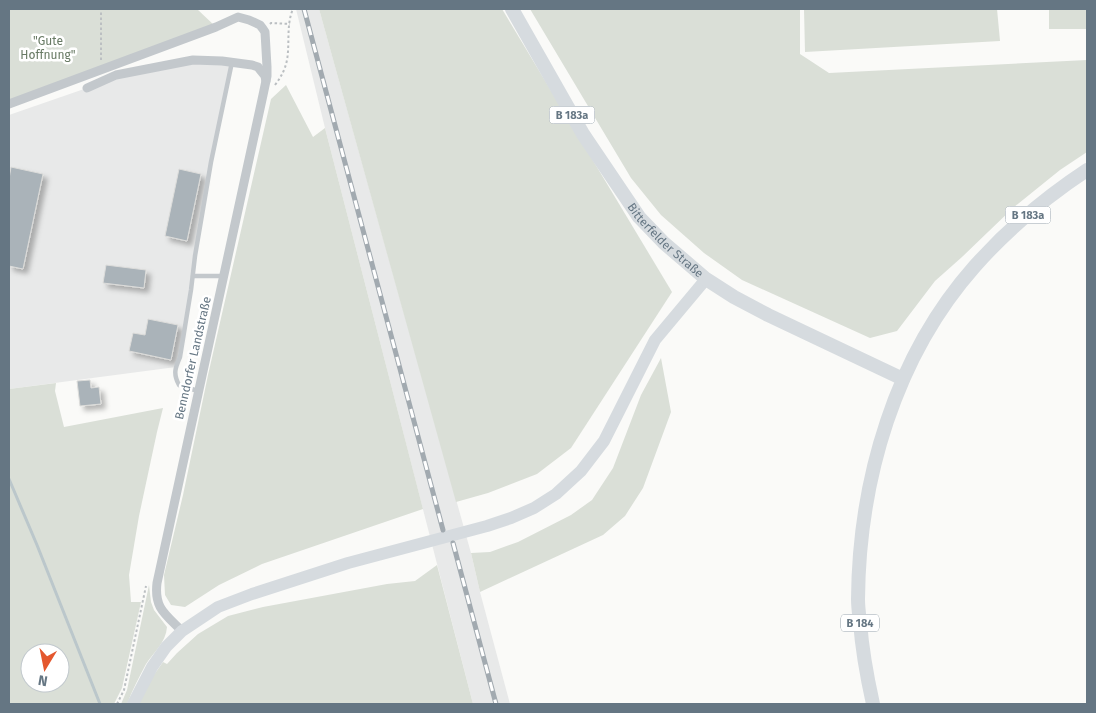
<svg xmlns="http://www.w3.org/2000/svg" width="1096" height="713" font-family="'Fira Sans',sans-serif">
<defs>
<filter id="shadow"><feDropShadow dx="4.5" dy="4.5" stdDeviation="2.5" flood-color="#0004"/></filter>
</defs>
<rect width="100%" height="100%" fill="#fafaf8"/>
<g fill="#e8e9e9">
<polygon points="296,9 319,9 471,553 480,592 510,704 473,704 325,128"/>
<polygon points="193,60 232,62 211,162 191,290 176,367 9,389 9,115 87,88 116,75"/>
</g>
<g fill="#dadfd7" fill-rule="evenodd">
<polygon points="9,9 197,9 216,27 9,104"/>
<polygon points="319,9 502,9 672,292 571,448 537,474 488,493 456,502"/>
<polygon points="530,9 800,9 800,54 829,73 1087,60 1087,152 1060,170 1014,207 962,257 935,281 897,331 870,338 742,280 704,253 661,215 631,178"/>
<polygon points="804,9 997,9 1000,41 805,52"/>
<rect x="1049" y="9" width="38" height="20"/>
<polygon points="286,85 313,137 325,128 423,509 262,564 219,585 185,607 171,605 165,595 164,575 183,495 208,375 271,99"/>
<polygon points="661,358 671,412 643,488 625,516 603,535 480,592 471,553 490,552 518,542 571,515 592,500 613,468 641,395"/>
<path d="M56,383L55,391L64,427L163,408L157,432L139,516L129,575L131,602H141L122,688L114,704H9V389ZM30,653H60V683H30Z"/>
<polygon points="437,565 473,704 139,704 151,679 163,662 167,664 177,653 198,634 228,616 263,607 387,584 415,581"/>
<path d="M149,585L151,602L154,610L167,627C166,642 154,652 146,664C139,677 132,691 127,704H121L127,690Z"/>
</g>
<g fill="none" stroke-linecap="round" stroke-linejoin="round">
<polyline stroke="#bbc7cb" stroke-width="3" points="9,479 37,545 100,704"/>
</g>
<g fill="#aab3b9" stroke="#dcdcda" filter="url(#shadow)">
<polygon points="11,167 43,174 23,269 9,266 9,179"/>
<polygon points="179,169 201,174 187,241 165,236"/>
<polygon points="106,265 146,270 144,288 103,283"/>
<polygon points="148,319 178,325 171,360 129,351 133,333 145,335"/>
<polygon points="90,380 91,388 99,387 101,404 80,406 77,381"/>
</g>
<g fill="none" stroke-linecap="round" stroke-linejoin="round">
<g stroke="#bbbfc2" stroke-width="2" stroke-dasharray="2.5 2.5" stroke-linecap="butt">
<polyline points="270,24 271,23 290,24"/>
<polyline points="101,60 101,9"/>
<path d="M275,85C281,77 285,70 287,60C290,43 286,25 293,9"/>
<polyline points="117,704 124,690 146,586"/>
</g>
<g stroke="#c3c8cc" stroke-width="4.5">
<polyline points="193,276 224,276"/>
<path d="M198,391L179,385C173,374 175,368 180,357L191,290L195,256L211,162L232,62"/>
</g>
<g stroke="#c3c8cc" stroke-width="9">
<polyline points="87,88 116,75 193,60 222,61 252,65 258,67 261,71 265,76 266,81"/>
<path d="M9,104L216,27L238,17L249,20L260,25L263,29L265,32L267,67V76L263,95L157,583C154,608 165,614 182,631"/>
</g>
<polyline stroke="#d6dbdf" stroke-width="12" points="133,704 152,667 166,647 182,631 218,607 252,594 348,563 487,526 511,518 534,508 556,494 581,471 604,441 655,340 706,279"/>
<g stroke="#d6dbdf" stroke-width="14">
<path id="s1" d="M512,9L583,134L639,217L664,243L706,279L734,297L768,315L903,379"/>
<path d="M873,704C867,677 862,649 860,622C859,614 858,607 858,599C859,480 895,356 975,266C1008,229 1046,197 1087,170"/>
</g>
<g stroke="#a2aab0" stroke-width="5">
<g id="rail">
<polyline points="304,9 443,530"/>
<polyline points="453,543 496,704"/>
</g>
</g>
<use href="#rail" stroke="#fff" stroke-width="3" stroke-dasharray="9" stroke-linecap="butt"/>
</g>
<g text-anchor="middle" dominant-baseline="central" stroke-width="5" stroke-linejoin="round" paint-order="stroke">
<g fill="#fff" stroke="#939fa8" stroke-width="1">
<rect x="549.5" y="106.5" width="45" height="17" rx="4"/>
<rect x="1005.5" y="206.5" width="45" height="17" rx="4"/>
<rect x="841" y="614.5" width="38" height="17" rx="4"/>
</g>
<g font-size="11" font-weight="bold" fill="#657683">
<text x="572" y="115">B 183a</text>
<text x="1028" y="215">B 183a</text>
<text x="860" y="623">B 184</text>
</g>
<g font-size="12" fill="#687a64" stroke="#fff">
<text x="48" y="41">"Gute<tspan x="48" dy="14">Hoffnung"</tspan></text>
</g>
<g font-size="12" fill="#657683" stroke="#fff">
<text stroke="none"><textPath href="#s1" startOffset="279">Bitterfelder Straße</textPath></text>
<text transform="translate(193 358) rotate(-77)">Benndorfer Landstraße</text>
</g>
</g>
<rect width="1096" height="713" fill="none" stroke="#657683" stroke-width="20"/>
<g transform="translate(45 668) rotate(190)"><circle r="24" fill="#ffffff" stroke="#c1c8cd"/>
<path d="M0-4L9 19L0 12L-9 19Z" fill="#e4572e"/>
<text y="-8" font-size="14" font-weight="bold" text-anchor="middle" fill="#657683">N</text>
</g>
</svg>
